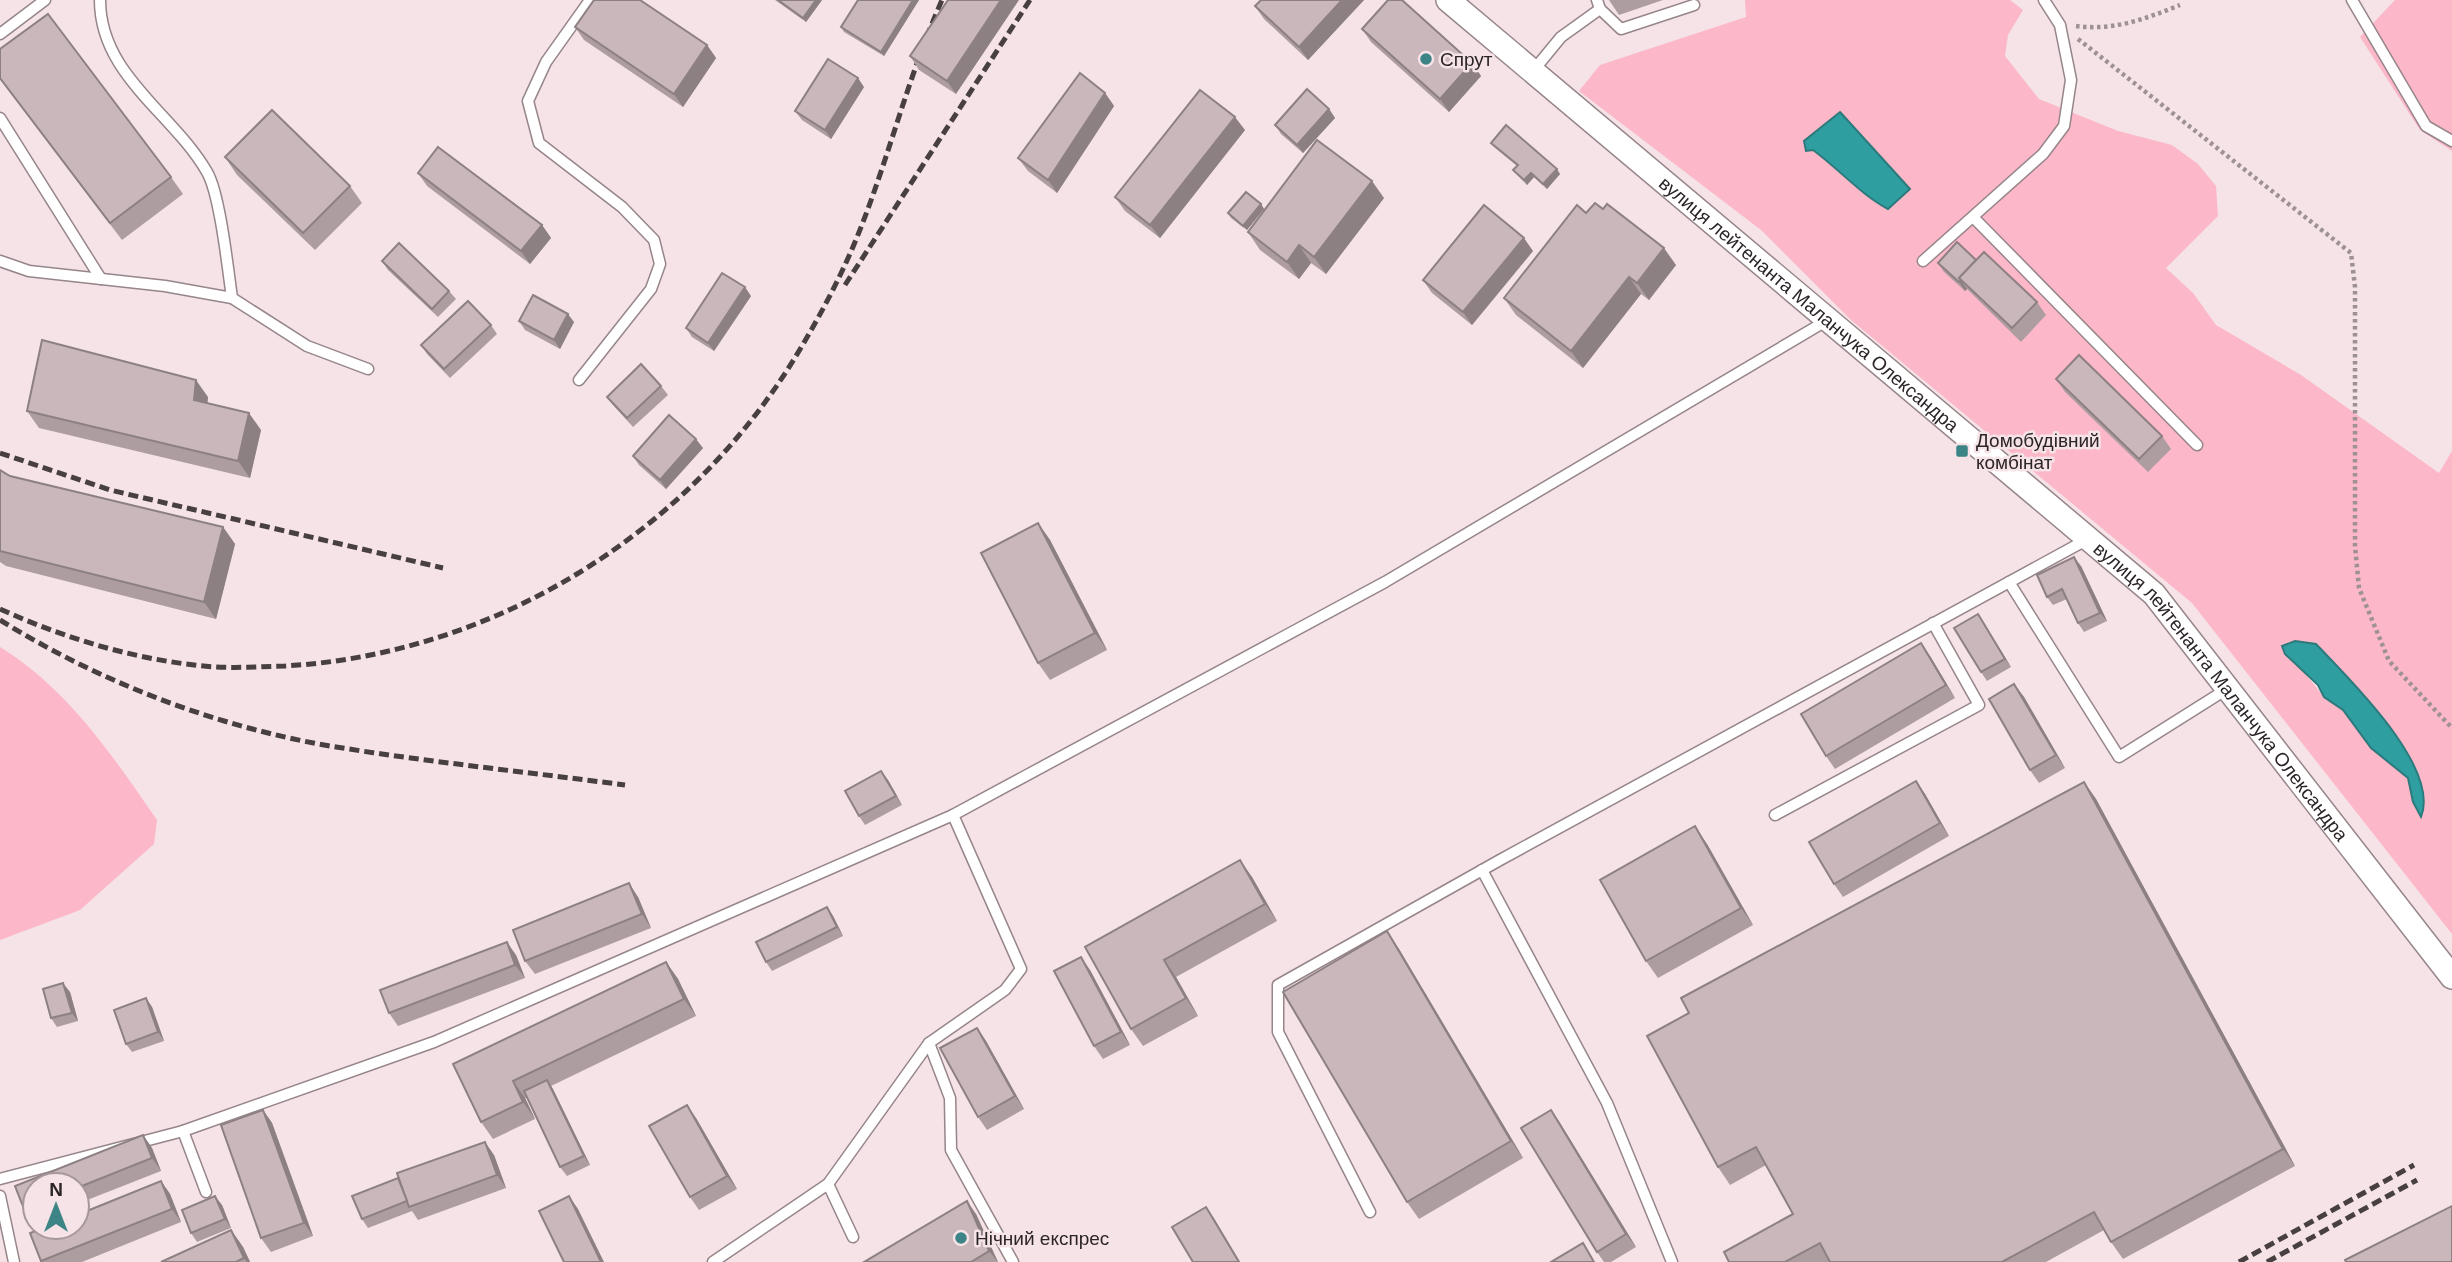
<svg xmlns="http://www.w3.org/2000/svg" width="2452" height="1262" font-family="Helvetica,sans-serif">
<rect width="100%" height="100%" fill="#f5e3e7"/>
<g fill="#fcb7c9" fill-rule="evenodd">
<path d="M1745,0H2010L2023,10L2008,35L2005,56L2039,99L2118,131L2172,145L2198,164L2216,186L2218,216L2166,268L2193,293L2216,325L2301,375L2439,473L2452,451V934L2192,603L1851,320L1761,230L1579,91L1600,65L1746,17ZM1813,150L1909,189L1852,181ZM2283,646L2421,780L2422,816L2413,802L2408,778L2371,748L2343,710L2324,697Z"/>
<polygon points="2395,0 2452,0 2452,151 2420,130 2360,37"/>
<path d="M0,647C68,689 112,755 157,820L154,844L80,910L0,940Z"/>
</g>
<g fill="#2e9ea1" stroke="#2d7a7c" stroke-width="2">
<path d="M1840,112L1910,189L1888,209C1860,194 1839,169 1813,150L1806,151L1804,141Z"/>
<path d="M2295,641L2316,644C2348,678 2441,767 2421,817L2413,802L2408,778L2371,748L2343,710L2324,697L2318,685L2285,654L2282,646Z"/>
</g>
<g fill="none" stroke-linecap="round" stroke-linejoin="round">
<g stroke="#968589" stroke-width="13">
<g id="service">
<path d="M100,0C100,75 173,113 207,172C220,194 228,270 232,298L307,346L368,369"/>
<polyline points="1597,0 1600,9 1621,29 1694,5"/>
<polyline points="2352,0 2426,126 2452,141"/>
<polyline points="0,34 45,0"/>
<polyline points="1533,71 1561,37 1600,9"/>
<polyline points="0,118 101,279"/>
<polyline points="1973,217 2197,445"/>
<polyline points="0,261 29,271 165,286 232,298"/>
<polyline points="1923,261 2043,154 2064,126 2071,80 2060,25 2044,0"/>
<polyline points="579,380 651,289 660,264 654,240 622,207 539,143 528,101 546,62 590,0"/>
<polyline points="2009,582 2119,757 2227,689"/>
<polyline points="1775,815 1979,705 1933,623"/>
<polyline points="1482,870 1607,1103 1672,1262"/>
<polyline points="929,1043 950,1098 951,1150 1013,1262"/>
<polyline points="183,1131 434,1042 953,815 1385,582 1826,321"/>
<polyline points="0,1179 183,1131 206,1192"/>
<polyline points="828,1184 853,1237"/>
<polyline points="0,1196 14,1262"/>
<polyline points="1370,1212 1278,1032 1278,985 1500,860 2088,539"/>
<polyline points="713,1262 828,1184 929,1043 1005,990 1021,969 953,815"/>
</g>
</g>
<g stroke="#968589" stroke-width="26">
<g id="tertiary">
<path id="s1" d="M1448,0L2154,594L2452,977"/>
</g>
</g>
<g stroke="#9e9194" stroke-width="4.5" stroke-dasharray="3.5 3.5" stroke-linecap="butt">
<path d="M2076,26C2114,31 2145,19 2180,5"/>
<polyline points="2078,39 2351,253 2355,287 2355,546 2359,588 2389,661 2452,728"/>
</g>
<use href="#service" stroke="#fff" stroke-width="10"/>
<use href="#tertiary" stroke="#fff" stroke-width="23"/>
<g stroke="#483f41" stroke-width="5" stroke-dasharray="10 5" stroke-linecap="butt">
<polyline points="845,285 1030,0"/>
<polyline points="0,453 110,490 443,568"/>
<path d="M0,609C62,637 126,657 194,665C224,669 255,667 285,666C496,654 692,531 799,351C824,309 846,267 863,222C891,149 910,72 942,0"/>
<path d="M0,620C100,682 214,726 330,746C428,762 527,772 625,785"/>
<polyline points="2239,1262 2414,1165"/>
<polyline points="2267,1262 2417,1180"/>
</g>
</g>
<g fill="#ad9da1">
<polygon points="775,0 822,0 806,22"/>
<polygon points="858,0 919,0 884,56 844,32 841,27"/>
<polygon points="948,0 956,94 919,70 910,56"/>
<polygon points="1364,0 1308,60 1264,19 1255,6"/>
<polygon points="1609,0 1663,0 1619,15"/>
<polygon points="575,27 707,45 716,58 683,107 584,40"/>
<polygon points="1362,29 1472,63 1481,76 1449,112 1371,42"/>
<polygon points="0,49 171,177 183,194 122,240 0,79"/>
<polygon points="864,87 831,139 802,120 795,111"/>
<polygon points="1105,93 1114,106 1057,193 1028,171 1018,158"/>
<polygon points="1329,109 1335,118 1303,153 1281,134 1275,125"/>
<polygon points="1245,130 1160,238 1125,211 1115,197"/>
<polygon points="1491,143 1560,174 1547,189 1534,177 1527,185 1513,170 1517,166 1494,147"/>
<polygon points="225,157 350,186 362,203 315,250 237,175"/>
<polygon points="418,173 542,225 551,238 530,264 427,186"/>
<polygon points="1384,198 1326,274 1311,263 1299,279 1260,250 1248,232"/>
<polygon points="1261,204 1264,209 1247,230 1231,218 1228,213"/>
<polygon points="1586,213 1676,265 1649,300 1641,294 1583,368 1516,315 1504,298"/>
<polygon points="1533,251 1472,325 1432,293 1423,280"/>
<polygon points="1976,260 2037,302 2046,315 2021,342 1967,289 1965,291 1944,272 1938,263"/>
<polygon points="382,261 449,291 456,299 438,317 388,270"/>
<polygon points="751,296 714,351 692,337 686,328"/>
<polygon points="519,321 574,322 560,349 525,330"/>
<polygon points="491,325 497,334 450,378 427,354 421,345"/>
<polygon points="2056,379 2162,436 2171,449 2148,472 2065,392"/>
<polygon points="661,386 668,395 633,427 613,405 607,397"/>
<polygon points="208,397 207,403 261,430 250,478 39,428 27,411"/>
<polygon points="703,448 666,489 639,465 633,456"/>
<polygon points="0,470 10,476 223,527 235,544 216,619 6,566 0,562"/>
<polygon points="1038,523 1050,540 1107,650 1050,680 1038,663"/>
<polygon points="2081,566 2107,621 2084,632 2078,623 2067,599 2053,605 2047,597"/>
<polygon points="1984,623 2011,667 1987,681 1981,672"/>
<polygon points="1930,656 1955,698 1835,769 1826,756"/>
<polygon points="2014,684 2024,697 2065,768 2039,783 2030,770"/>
<polygon points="888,780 902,805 865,825 859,816"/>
<polygon points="1916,781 1925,794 1949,836 1843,897 1834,884"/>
<polygon points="2084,782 2096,799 2295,1166 2123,1259 2111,1242 2104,1230 2046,1262 1729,1262 1793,1214 1766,1165 1730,1185 1718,1167 1689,1013"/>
<polygon points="1707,844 1753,925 1658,978 1646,961"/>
<polygon points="1252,877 1277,921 1176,977 1198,1016 1143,1046 1131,1029 1085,947"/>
<polygon points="638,897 651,928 535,974 525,961"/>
<polygon points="827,907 833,916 843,936 772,971 766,962"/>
<polygon points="1399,949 1523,1158 1419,1219 1407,1202"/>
<polygon points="516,955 525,978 398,1026 389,1013"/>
<polygon points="666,962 678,979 696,1016 551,1086 590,1165 567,1176 560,1167 527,1098 525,1098 535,1119 493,1139 481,1122 453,1064"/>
<polygon points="1090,970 1130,1045 1103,1059 1094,1046"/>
<polygon points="70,992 78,1021 57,1027 51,1018"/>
<polygon points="146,998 152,1007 164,1041 132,1052 126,1044"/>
<polygon points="977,1028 986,1041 1024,1109 987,1130 978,1117"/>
<polygon points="263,1110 272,1123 313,1236 271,1252 261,1238"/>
<polygon points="1551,1110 1560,1123 1636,1247 1611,1262 1604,1262 1597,1252"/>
<polygon points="696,1118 737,1189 699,1210 690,1197"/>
<polygon points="143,1135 152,1148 161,1171 77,1204 77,1185 35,1185 35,1221 33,1222 24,1209 15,1186"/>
<polygon points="494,1155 506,1188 418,1220 412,1211 368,1228 362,1219"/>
<polygon points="161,1181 170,1194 181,1222 82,1262 41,1262 30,1233"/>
<polygon points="222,1205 231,1228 197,1242 191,1233"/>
<polygon points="976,1214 998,1262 864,1262"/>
<polygon points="231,1230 243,1247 250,1262 161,1262"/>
</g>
<g fill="#8d8083">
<polygon points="816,0 822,0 806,22 803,18"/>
<polygon points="913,0 919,0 884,56 881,52"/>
<polygon points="1001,0 1019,0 956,94 947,81"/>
<polygon points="1342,0 1364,0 1308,60 1299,47"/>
<polygon points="707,45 716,58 683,107 674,94"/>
<polygon points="1472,63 1481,76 1449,112 1440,99"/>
<polygon points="858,78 864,87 831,139 825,130"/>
<polygon points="1105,93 1114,106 1057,193 1048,180"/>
<polygon points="1329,109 1335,118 1303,153 1297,145"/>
<polygon points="1235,117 1245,130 1160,238 1150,225"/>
<polygon points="1557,169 1560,174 1547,189 1543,184"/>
<polygon points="1531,173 1534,177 1527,185 1524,180"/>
<polygon points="1372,181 1384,198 1326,274 1314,257"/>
<polygon points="1261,204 1264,209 1247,230 1243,226"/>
<polygon points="542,225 551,238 530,264 521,251"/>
<polygon points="1524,238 1533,251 1472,325 1463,312"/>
<polygon points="1299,245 1311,263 1299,279 1287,262"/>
<polygon points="1664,248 1676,265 1649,300 1637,283"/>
<polygon points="1629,277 1641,294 1583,368 1571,351"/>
<polygon points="1961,281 1967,289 1965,291 1959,282"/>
<polygon points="745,287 751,296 714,351 708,343"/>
<polygon points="568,314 574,322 560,349 554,340"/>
<polygon points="196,380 208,397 206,417 194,400"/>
<polygon points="249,413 261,430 250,478 238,461"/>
<polygon points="696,439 703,448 666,489 660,480"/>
<polygon points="1038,523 1050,540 1107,650 1095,633"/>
<polygon points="223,527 235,544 216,619 204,602"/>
<polygon points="2074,557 2081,566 2107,621 2100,613"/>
<polygon points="1978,614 1984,623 2011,667 2005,659"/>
<polygon points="1921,643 1930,656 1955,698 1946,685"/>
<polygon points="2014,684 2024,697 2065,768 2056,755"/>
<polygon points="881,771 888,780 902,805 896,796"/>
<polygon points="1916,781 1925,794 1949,836 1940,823"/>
<polygon points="2084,782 2096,799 2295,1166 2283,1149"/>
<polygon points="1695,826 1707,844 1753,925 1741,908"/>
<polygon points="1240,860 1252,877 1277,921 1265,904"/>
<polygon points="629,883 638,897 651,928 642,914"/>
<polygon points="827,907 833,916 843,936 837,927"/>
<polygon points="1387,931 1399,949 1523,1158 1511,1141"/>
<polygon points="507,942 516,955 525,978 515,965"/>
<polygon points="1081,957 1090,970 1130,1045 1121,1032"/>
<polygon points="1164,960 1176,977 1198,1016 1186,998"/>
<polygon points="666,962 678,979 696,1016 684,999"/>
<polygon points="63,983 70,992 78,1021 72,1013"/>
<polygon points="146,998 152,1007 164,1041 158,1032"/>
<polygon points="977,1028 986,1041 1024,1109 1015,1096"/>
<polygon points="547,1080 553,1089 590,1165 584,1156"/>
<polygon points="513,1081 525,1098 535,1119 523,1102"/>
<polygon points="687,1105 696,1118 737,1189 727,1176"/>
<polygon points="263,1110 272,1123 313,1236 304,1223"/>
<polygon points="1551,1110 1560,1123 1636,1247 1626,1234"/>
<polygon points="143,1135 152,1148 161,1171 152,1158"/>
<polygon points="485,1142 494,1155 506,1188 497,1175"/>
<polygon points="161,1181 170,1194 181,1222 172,1209"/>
<polygon points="215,1196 222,1205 231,1228 225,1219"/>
<polygon points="569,1196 578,1209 604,1262 601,1262"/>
<polygon points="967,1201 976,1214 998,1262 989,1251"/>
<polygon points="1206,1207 1215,1220 1240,1262 1239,1262"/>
<polygon points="231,1230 243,1247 250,1262 247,1262 244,1258"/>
</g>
<g fill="#c9b7bb" stroke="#8d8083" stroke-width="2">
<polygon points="594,0 640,0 707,45 674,94 575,27"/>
<polygon points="778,0 816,0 803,18"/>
<polygon points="858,0 913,0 881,52 841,27"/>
<polygon points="948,0 1001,0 947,81 910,56"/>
<polygon points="1261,0 1342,0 1299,47 1255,6"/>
<polygon points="1388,0 1402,0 1472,63 1440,99 1362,29"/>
<polygon points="48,14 171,177 110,223 0,78 0,49"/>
<polygon points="828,59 858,78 825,130 795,111"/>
<polygon points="1080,73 1105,93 1048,180 1018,158"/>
<polygon points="1307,89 1329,109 1297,145 1275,125"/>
<polygon points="1200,90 1235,117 1150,225 1115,197"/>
<polygon points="272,110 350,186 303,233 225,157"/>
<polygon points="1506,125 1557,169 1543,184 1531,173 1524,180 1513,170 1518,165 1491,143"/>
<polygon points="1317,140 1372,181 1314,257 1299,245 1287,262 1248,232"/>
<polygon points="438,147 542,225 521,251 418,173"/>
<polygon points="1246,192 1261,204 1243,226 1228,213"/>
<polygon points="1595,203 1603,209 1607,204 1664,248 1637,283 1629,277 1571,351 1504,298 1577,205 1586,213"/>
<polygon points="1484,205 1524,238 1463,312 1423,280"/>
<polygon points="1957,242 1976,260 1959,278 1961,280 1959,282 1938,263"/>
<polygon points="399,243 449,291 432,309 382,261"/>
<polygon points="1984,252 2037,302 2012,328 1959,278"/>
<polygon points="722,273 745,287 708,343 686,328"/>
<polygon points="533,295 568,314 554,340 519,321"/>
<polygon points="468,301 491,325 444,369 421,345"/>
<polygon points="42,340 196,380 194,400 249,413 238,461 27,411"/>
<polygon points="2079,355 2162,436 2139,459 2056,379"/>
<polygon points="641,364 661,386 627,418 607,397"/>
<polygon points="669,415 696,439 660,480 633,456"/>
<polygon points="0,470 10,476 223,527 204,602 0,551"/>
<polygon points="1038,523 1095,633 1038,663 981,553"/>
<polygon points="2074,557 2100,613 2078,623 2062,589 2047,597 2037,575"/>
<polygon points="1978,614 2005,659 1981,672 1954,628"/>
<polygon points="1921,643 1946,685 1826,756 1801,714"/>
<polygon points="2014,684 2056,755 2030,770 1989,699"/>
<polygon points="881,771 896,796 859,816 845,791"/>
<polygon points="1916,781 1940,823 1834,884 1809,842"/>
<polygon points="2084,782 2283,1149 2111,1242 2094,1212 2002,1262 1830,1262 1820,1243 1785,1262 1729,1262 1724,1252 1793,1214 1756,1147 1718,1167 1647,1036 1689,1013 1681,998"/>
<polygon points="1695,826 1741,908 1646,961 1600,880"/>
<polygon points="1240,860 1265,904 1164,960 1186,998 1131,1029 1085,947"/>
<polygon points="629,883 642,914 525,961 513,930"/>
<polygon points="827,907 837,927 766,962 756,942"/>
<polygon points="1387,931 1511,1141 1407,1202 1283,992"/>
<polygon points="507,942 515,965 389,1013 380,990"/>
<polygon points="1081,957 1121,1032 1094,1046 1054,971"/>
<polygon points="666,962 684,999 513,1081 523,1102 481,1122 453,1064"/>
<polygon points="63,983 72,1013 51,1018 43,989"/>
<polygon points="146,998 158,1032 126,1044 114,1010"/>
<polygon points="977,1028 1015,1096 978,1117 940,1048"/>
<polygon points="547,1080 584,1156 560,1167 524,1091"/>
<polygon points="687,1105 727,1176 690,1197 649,1126"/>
<polygon points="263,1110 304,1223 261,1238 221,1125"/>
<polygon points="1551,1110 1626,1234 1597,1252 1521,1128"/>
<polygon points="143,1135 152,1158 77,1188 77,1185 35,1185 35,1204 24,1209 15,1186"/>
<polygon points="485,1142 497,1175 409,1207 397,1173"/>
<polygon points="398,1178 407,1201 362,1219 352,1196"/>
<polygon points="161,1181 172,1209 41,1261 30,1233 46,1227 77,1227 77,1215"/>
<polygon points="215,1196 225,1219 191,1233 182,1210"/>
<polygon points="569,1196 601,1262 564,1262 539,1211"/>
<polygon points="967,1201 989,1251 971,1262 864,1262"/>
<polygon points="2452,1206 2452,1262 2346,1262 2345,1260"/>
<polygon points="1206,1207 1239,1262 1193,1262 1172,1227"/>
<polygon points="231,1230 244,1258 236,1262 161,1262"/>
<polygon points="1583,1243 1594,1262 1551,1262"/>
</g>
<g fill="#3c8485" stroke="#f5e3e7" stroke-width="2.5">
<circle cx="1426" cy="59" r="7"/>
<rect x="1955" y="444" width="14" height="14" rx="3.5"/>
<circle cx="961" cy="1238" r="7"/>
</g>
<g text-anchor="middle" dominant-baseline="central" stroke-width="5" stroke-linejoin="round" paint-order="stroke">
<g font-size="19" fill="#2c2527" stroke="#f5e3e7" text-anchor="start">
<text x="1440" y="59">Спрут</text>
<text x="1976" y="440">Домобудівний<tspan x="1976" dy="22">комбінат</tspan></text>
<text x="975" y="1238">Нічний експрес</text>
</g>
<g font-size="19" fill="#2c2527" stroke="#f5e3e7">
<text stroke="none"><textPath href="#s1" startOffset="472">вулиця лейтенанта Маланчука Олександра</textPath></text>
<text stroke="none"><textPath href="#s1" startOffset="1040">вулиця лейтенанта Маланчука Олександра</textPath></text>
</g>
</g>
<g transform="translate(56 1206)"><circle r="33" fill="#f5e3e7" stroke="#a5979a" stroke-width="2"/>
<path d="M0-5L12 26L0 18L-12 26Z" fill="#3c8485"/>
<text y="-10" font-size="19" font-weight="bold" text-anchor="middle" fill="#2c2527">N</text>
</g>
</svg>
